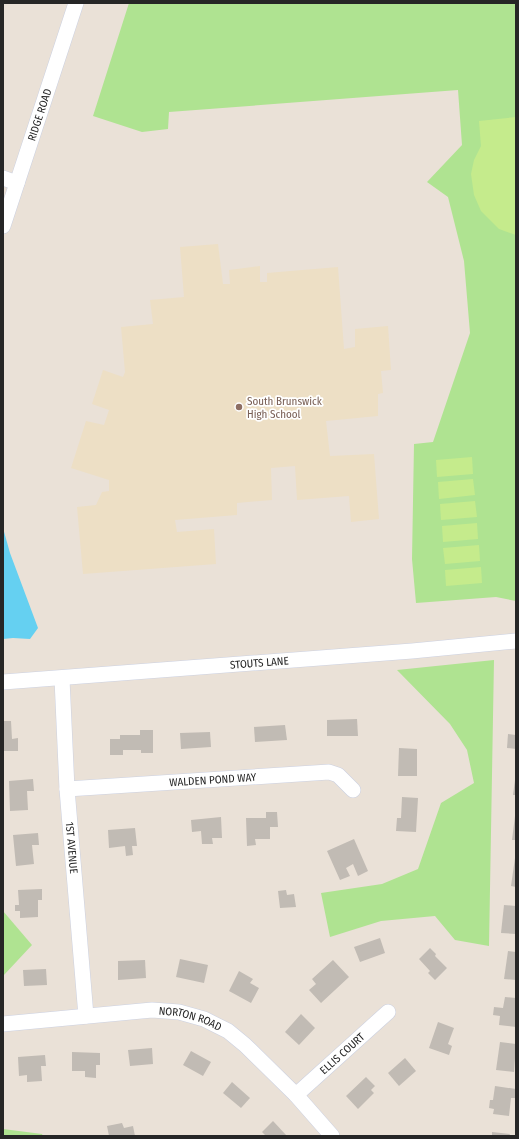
<svg xmlns="http://www.w3.org/2000/svg" width="519" height="1139" font-family="'Fira Sans Condensed',sans-serif">
<rect width="100%" height="100%" fill="#eae1d7"/>
<polygon fill="#eddfc5" points="218,244 223,284 230,284 229,270 260,266 260,282 267,282 267,273 338,267 344,349 355,347 355,329 388,326 391,370 381,371 383,393 378,394 378,416 326,421 330,456 374,454 379,519 351,522 349,496 297,500 295,466 271,468 272,500 237,503 237,515 175,520 177,532 214,529 216,564 83,574 77,507 96,505 102,492 109,491 109,480 71,468 86,421 104,425 109,410 92,404 103,370 123,377 125,372 121,327 153,324 150,300 184,297 180,247"/>
<g fill="#afe391">
<polygon points="129,3 516,3 516,601 496,597 416,603 412,559 414,444 433,442 470,333 464,261 448,197 427,182 462,145 458,90 169,112 168,129 142,132 93,116"/>
<polygon points="494,660 489,946 455,940 435,916 381,921 330,937 321,893 382,884 418,869 441,803 474,783 467,750 450,724 397,670"/>
<polygon points="3,911 32,945 3,976"/>
<polygon points="3,1129 42,1134 43,1136 3,1136"/>
</g>
<g fill="#c5eb8c">
<polygon points="516,117 516,235 499,229 481,211 474,195 471,174 474,160 481,146 479,121"/>
<polygon points="472,457 473,474 437,477 436,460"/>
<polygon points="473,479 475,495 439,499 438,482"/>
<polygon points="475,501 477,517 441,520 440,504"/>
<polygon points="477,523 478,539 443,542 442,526"/>
<polygon points="479,545 480,561 445,564 443,548"/>
<polygon points="481,567 482,583 446,586 445,570"/>
</g>
<polygon fill="#65d0f1" points="3,528 10,553 38,628 30,639 13,638 3,639"/>
<g fill="#c1bbb4">
<polygon points="357,719 358,736 327,736 327,720"/>
<polygon points="3,721 11,721 12,739 18,738 18,751 3,751"/>
<polygon points="285,725 287,740 255,742 254,727"/>
<polygon points="140,730 153,730 153,753 141,753 141,750 123,750 123,755 110,755 110,739 120,739 120,735 140,735"/>
<polygon points="210,732 211,747 181,749 180,733"/>
<polygon points="508,734 516,735 516,749 507,748"/>
<polygon points="399,748 417,749 417,776 398,776"/>
<polygon points="33,779 34,791 27,791 28,810 10,811 9,781"/>
<polygon points="515,780 516,780 516,795 513,795"/>
<polygon points="402,797 418,798 416,832 396,831 397,818 401,818"/>
<polygon points="266,812 277,812 278,827 270,827 270,839 255,839 256,845 247,846 246,818 266,818"/>
<polygon points="515,816 516,816 516,840 512,840"/>
<polygon points="221,817 222,838 212,838 213,844 202,844 201,831 192,832 191,820"/>
<polygon points="135,828 137,846 132,846 133,855 126,856 125,846 109,848 108,830"/>
<polygon points="38,833 39,845 32,845 34,864 16,866 13,835"/>
<polygon points="354,839 368,871 358,876 353,864 346,868 350,876 340,880 327,851"/>
<polygon points="515,858 516,858 516,887 511,886"/>
<polygon points="42,889 42,900 38,900 38,917 20,918 20,911 15,911 15,905 19,905 18,890"/>
<polygon points="286,890 287,895 294,894 296,907 280,908 278,891"/>
<polygon points="504,905 516,906 516,934 501,933"/>
<polygon points="380,938 385,953 360,962 354,947"/>
<polygon points="430,948 436,954 435,956 447,968 435,980 428,973 430,971 419,959"/>
<polygon points="508,951 516,952 516,980 504,979"/>
<polygon points="180,959 208,965 204,983 176,977"/>
<polygon points="145,960 146,978 118,980 118,961"/>
<polygon points="333,960 349,977 321,1003 309,990 316,984 312,979"/>
<polygon points="46,969 47,985 24,986 23,970"/>
<polygon points="239,971 253,979 250,983 259,988 251,1003 229,991"/>
<polygon points="505,997 516,998 516,1027 499,1025 500,1016 493,1015 494,1007 503,1008"/>
<polygon points="301,1014 315,1028 299,1045 285,1032"/>
<polygon points="438,1022 454,1028 448,1044 452,1046 449,1055 429,1048"/>
<polygon points="500,1042 516,1044 514,1072 496,1070"/>
<polygon points="152,1048 153,1064 130,1066 128,1050"/>
<polygon points="191,1051 211,1062 203,1076 183,1065"/>
<polygon points="72,1052 100,1053 100,1065 96,1065 96,1078 85,1077 85,1071 72,1071"/>
<polygon points="45,1055 46,1066 41,1066 42,1081 27,1082 27,1075 19,1076 18,1057"/>
<polygon points="405,1058 416,1071 399,1086 388,1073"/>
<polygon points="366,1077 375,1086 371,1090 374,1093 358,1109 346,1096"/>
<polygon points="232,1082 250,1098 241,1108 223,1093"/>
<polygon points="495,1086 516,1089 515,1098 511,1098 509,1116 493,1114 494,1109 489,1108 490,1100 493,1100"/>
<polygon points="273,1121 287,1136 266,1136 262,1132"/>
<polygon points="122,1123 124,1128 133,1126 135,1136 109,1136 107,1126"/>
<polygon points="492,1132 510,1134 509,1136 492,1136"/>
</g>
<g fill="none" stroke-linecap="round" stroke-linejoin="round">
<g stroke="#ccd1e1" stroke-width="16">
<g id="minor">
<polyline points="3,178 17,183"/>
<path id="s1" d="M3,226L76,3"/>
<path id="s2" d="M62,679L67,789L86,1016"/>
<path id="s3" d="M3,682L412,651L516,641"/>
<path id="s4" d="M67,789L329,772L338,775L353,790"/>
<path id="s5" d="M3,1024L152,1010L179,1012L204,1019L228,1031L245,1045L296,1095L332,1136"/>
<path id="s6" d="M296,1095L388,1012"/>
</g>
</g>
<use href="#minor" stroke="#fff" stroke-width="15"/>
</g>
<circle fill="#8d6e63" stroke="#fff" stroke-width="1.5" cx="239" cy="407" r="4"/>
<g text-anchor="middle" dominant-baseline="central" stroke-width="3.5" stroke-linejoin="round" paint-order="stroke">
<g font-size="11" fill="#262626" stroke="#fff">
<text stroke="none"><textPath href="#s1" startOffset="117">RIDGE ROAD</textPath></text>
<text stroke="none"><textPath href="#s3" startOffset="257">STOUTS LANE</textPath></text>
<text stroke="none"><textPath href="#s4" startOffset="146">WALDEN POND WAY</textPath></text>
<text stroke="none"><textPath href="#s2" startOffset="169">1ST AVENUE</textPath></text>
<text stroke="none"><textPath href="#s5" startOffset="189">NORTON ROAD</textPath></text>
<text stroke="none"><textPath href="#s6" startOffset="62">ELLIS COURT</textPath></text>
</g>
<g font-size="11" fill="#785e54" stroke="#fff" text-anchor="start">
<text x="247" y="401">South Brunswick<tspan x="247" dy="13">High School</tspan></text>
</g>
</g>
<rect width="519" height="1139" fill="none" stroke="#262626" stroke-width="8"/>
</svg>
